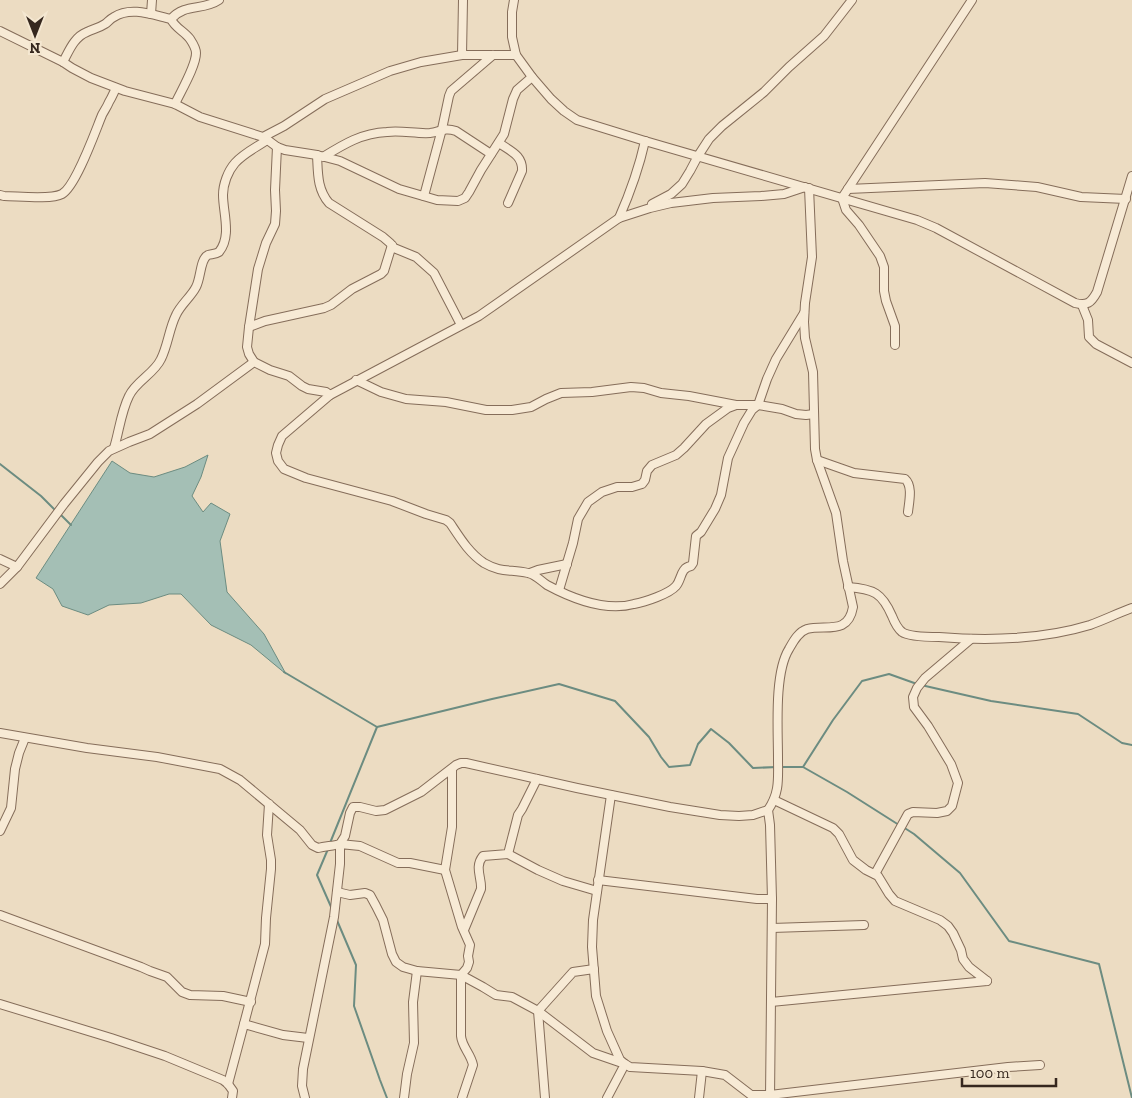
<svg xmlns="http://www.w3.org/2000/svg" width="1132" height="1098" font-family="'Zilla Slab',serif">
<rect width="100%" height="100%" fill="#ecdcc2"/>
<polygon fill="#a4bfb5" stroke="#6c8c81" points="208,455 201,477 192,496 203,512 211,503 230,514 220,541 227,592 264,634 286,674 251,645 211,625 181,594 169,594 141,603 109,605 88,615 62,606 53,589 36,578 112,461 130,473 154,477 185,467"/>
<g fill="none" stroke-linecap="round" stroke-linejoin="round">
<g stroke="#6c8c81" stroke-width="2">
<polyline points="0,464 41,496 56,511"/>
<polyline points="60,514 71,525"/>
<polyline points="284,672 377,727 492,699 559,684 615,701 649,737 661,757 669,767 690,765 698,744 711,729 729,743 753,768 777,767"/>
<polyline points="921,685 991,701 1078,714 1122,743 1132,745"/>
<polyline points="782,767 803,767 833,720 862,681 889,674 917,684"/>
<polyline points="803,767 847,792 899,825"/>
<polyline points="903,827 914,834 960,873 1009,941 1099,964 1132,1098"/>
<polyline points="330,843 377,727"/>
<polyline points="328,849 317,875 332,909"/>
<polyline points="336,918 356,965 354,1006 380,1080 387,1098"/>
</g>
<g stroke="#856d5a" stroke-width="10">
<g id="minor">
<path d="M514,0L512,12V37L516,55L532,77L551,99L564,111L577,120L645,141L917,220L936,228L1075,303C1087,306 1091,303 1097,292L1132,176"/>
<polyline points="151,14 152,0"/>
<polyline points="0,31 63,62 72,68 91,78 125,91 175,104 200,117 263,137 284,126 325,99 390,71 421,62 462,55 516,55"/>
<polyline points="462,55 463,0"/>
<path d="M63,62C69,51 74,37 87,32C93,29 99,28 105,24C108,22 110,19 114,17C131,6 153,15 171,19"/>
<path d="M175,104C181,91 196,66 196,53C196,49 192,42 190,39C184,31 175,28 171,19C185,3 203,11 219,0"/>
<polyline points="265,138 277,147 285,150 317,155 340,161 399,189 437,200 458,201 465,198 469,192 481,170 504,134 513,99 517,90 532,77"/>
<path d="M499,143C510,151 523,155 522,171L508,203"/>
<path d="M317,155C318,173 317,189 329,203L383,237L390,243L394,248L416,257L434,273L461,325"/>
<path d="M323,157C344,144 362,133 387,132C401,130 416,134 430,133C440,132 444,127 456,131L491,154"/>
<polyline points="848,189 985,183 1037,187 1081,197 1126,199"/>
<path d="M0,195L4,196C17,196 51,200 62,194C76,186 95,132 102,115C104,111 107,107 109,102C112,97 114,92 116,88"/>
<polyline points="424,196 442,129 449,96 451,91 493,55"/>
<polyline points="652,204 671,194 682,184 690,171 698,156 709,139 722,126 764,92 789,67 824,36 852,0"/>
<path d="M619,218C630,193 639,168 645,141"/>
<polyline points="1082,305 1088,320 1089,337 1096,344 1132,363"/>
<polyline points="249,327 265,321 324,308 331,305 352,289 381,274 384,271 392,245"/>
<polyline points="895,345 895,326 886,301 884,291 884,267 880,256 859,225 846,210 842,198 972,0"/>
<polyline points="254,362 249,354 247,347 249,327 258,269 266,243 275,224 276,211 275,190 277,147"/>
<polyline points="356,380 381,392 406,399 446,402 486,410 512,410 531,407 546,399 561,393 592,392 631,387 644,388 661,393 689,396 736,405"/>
<path d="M330,395L282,436L278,445L276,453L278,461L284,469L306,478L392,501L426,514L446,520L450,523C460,538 469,553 484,563C501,573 511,569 528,573C535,574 541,581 547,585C573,599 605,612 634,604C645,602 669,594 676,586C682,579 680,568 691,566L693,563L696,536L701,532L715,509L721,495L728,458L744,423L752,410L758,405L767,379L776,359L804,313"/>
<path d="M114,448C119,432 121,412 129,396C136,381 154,374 161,359C168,345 169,329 176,315C181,304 191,297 196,287C201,278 200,259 208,255C212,254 216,254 219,252C232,236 223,213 223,195C223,184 228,171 235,163C244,153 257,147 267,140"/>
<path d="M817,460L854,473L905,479C913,486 909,502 908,512"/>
<polyline points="0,559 17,567 64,504 98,462 109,451 129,442 150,434 197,404 254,362 270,370 289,376 302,386 308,389 326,392 330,395 479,316 619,218 650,208 671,203 713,198 761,196 784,194 805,187"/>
<polyline points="530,573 538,570 567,564"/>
<polyline points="0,584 17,567"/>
<path d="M848,587C874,589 882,593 892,616C894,621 897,628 902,632C909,637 930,637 939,637C990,641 1041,640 1090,625C1104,620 1118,613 1132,608"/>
<polyline points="559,590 573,543 578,519 588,502 602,492 617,487 632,487 642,484 645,480 647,471 652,465 676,455 684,448 706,424 728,408 736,405 758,405 782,409 796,414 806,415 814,414"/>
<path d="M0,733L87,748L157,757L220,769L240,780L300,830L312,845L318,848C326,846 333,846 340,844L345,836L350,813L353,807H360L376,811L385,810L421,792L456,765L461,763H466L577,788L670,807L720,815L739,816L753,815L768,810L770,825L772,899L770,1098"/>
<path d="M452,770V827L445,870L462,927L470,945L468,956L469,962L467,968L461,975V1036C462,1047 471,1054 473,1065L462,1098"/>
<polyline points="611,795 593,920 592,947 596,996 607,1031 620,1060 625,1064 630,1067 702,1071 725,1075 751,1095 770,1095 1008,1067 1040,1065"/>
<polyline points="774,800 833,828 839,834 853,860 866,870 878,876 889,894 895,901 940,920 948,926 953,933 961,950 963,959 969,967 987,981"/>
<path d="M768,810C780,792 778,779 778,758C778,729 774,673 789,649C793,642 798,632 807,629C825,624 848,636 853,607L843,561L836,513L817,460L815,449L813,372L805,338L804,322L805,303L812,257L809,188"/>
<polyline points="0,831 11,808 15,769 19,753 25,738"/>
<polyline points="508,854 538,870 563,881 597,891"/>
<polyline points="875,874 908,814 913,812 937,813 947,811 952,806 958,783 951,764 928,726 914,707 913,697 917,688 925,678 971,639"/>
<polyline points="598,880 757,899 772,899"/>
<polyline points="337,892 350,895 365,893 370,895 376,906 383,920 392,954 396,962 403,967 417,971 461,975 483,987 496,995 512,997 538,1011 593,1053 625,1064 607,1098"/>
<polyline points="0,915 141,967 150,971 167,977 182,992 190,995 223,996 251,1002"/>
<polyline points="772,928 864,925"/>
<path d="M464,930L481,889C482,878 474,867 483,856L508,854L518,815L522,809L537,779"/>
<polyline points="771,1002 987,981"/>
<polyline points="0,1004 111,1038 165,1056 223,1080 228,1084 233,1091 232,1098"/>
<polyline points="244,1024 265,944 266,918 271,869 271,860 267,835 269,804"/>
<polyline points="228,1084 244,1024 283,1035 308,1038"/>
<polyline points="305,1098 302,1086 303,1069 334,917 340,864 340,844 360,846 398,863 410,863 445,870"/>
<polyline points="404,1098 407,1074 414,1043 413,1002 417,971"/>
<polyline points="545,1098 538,1011 573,972 594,969"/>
<polyline points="699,1098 702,1071"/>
</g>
</g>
<use href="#minor" stroke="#f7ead5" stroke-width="8"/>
</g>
<g transform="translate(35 35) rotate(180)" stroke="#f4e7d1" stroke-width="4" paint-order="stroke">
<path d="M0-4L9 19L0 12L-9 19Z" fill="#35271e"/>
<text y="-8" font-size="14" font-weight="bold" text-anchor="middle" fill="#35271e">N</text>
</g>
<path d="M962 1078v8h94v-8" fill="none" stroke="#35271e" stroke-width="2.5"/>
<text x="970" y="1078" font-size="15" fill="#35271e" stroke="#f4e7d1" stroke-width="4" paint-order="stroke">100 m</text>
</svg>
